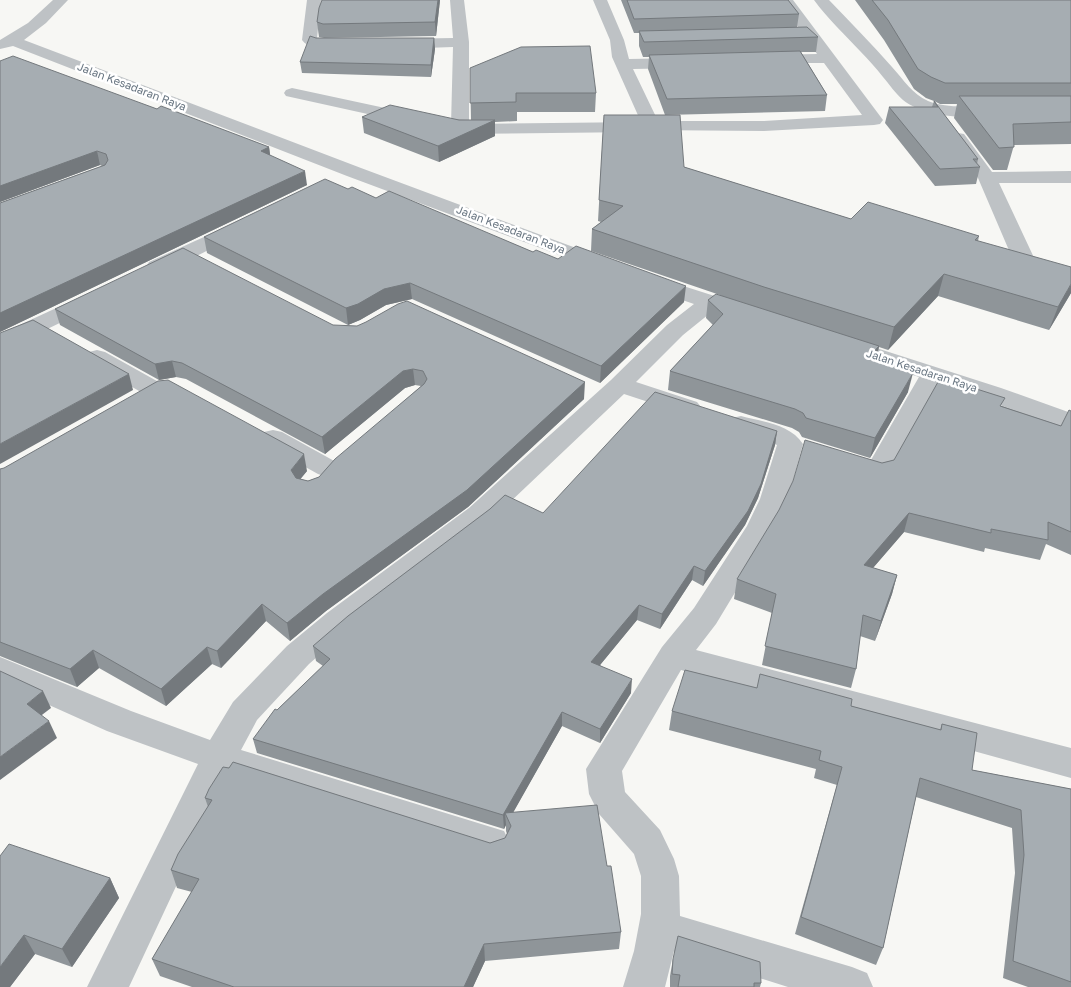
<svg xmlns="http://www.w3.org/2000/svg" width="1071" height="987" font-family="'Golos Text',sans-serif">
<rect width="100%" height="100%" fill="#f7f7f4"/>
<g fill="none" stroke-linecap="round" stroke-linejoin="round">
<g fill="#bec2c5" fill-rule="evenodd">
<polygon points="53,0 68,0 46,23 24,40 361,168 611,261 615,265 611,269 604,271 597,269 347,176 13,46 0,49 0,40 28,23"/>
<path d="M307,0H321L317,38L324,40L349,42L352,45L349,48C336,52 311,52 302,40Z"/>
<polygon points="450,0 464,0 469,42 469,124 641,122 612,57 610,40 593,0 607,0 624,40 629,59 685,58 691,60 693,63 691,66 685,68 633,69 658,121 764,121 862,115 824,63 763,63 760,60 763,57 768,55 817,54 779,0 793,0 883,120 880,124 874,125 764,131 646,130 639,132 460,134 451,133 448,129 451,125 453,47 397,49 392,47 389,44 392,41 397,39 453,38"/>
<path d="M814,0H829C850,22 872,44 892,67C904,80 912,94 928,101C948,109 972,106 993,105L999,106L1001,110L999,114C973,120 925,118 903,100C895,93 890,85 883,77C876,68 868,59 860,51C845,35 827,18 814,0Z"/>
<polygon points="292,88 413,114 419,115 422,119 419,123 413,124 286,96 284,93 286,90"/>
<polygon points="958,133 964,134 992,172 1071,171 1071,183 999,183 1036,262 1032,266 1025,268 1018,266 1014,262 978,178 949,138 952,134"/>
<polygon points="239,221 246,223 249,227 246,231 165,272 157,273 149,272 146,267 149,262"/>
<polygon points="649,275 752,308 755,313 752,318 744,320 714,310 683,335 636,382 697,402 701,407 697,412 688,415 624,394 489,522 349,629 309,664 257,720 241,750 504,831 510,843 504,855 491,859 228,775 129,987 87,987 198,764 107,731 0,683 0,657 131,711 210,740 233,702 287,646 327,613 469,508 611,380 667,325 694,304 641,286 638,281 641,276"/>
<polygon points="91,292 99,294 102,299 99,304 8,348 0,350 0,334"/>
<path d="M842,337L1001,388L1071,413V430L940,384L888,477C874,481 848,475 840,463L844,457L853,455L871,460L919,377L834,349L830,344L834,339Z"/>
<polygon points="97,350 105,352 164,385 167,390 164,395 155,397 146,395 89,362 85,357 89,352"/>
<path d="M741,416C763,422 790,424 803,444L788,499L774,528L716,624L696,650L1071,748V778L681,670L622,771L625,792L660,830L674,859L679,876L680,916L852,967L867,973L873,987H788L674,951L665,987H623L634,951L641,914V876L634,854L599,814L589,794L586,769L662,647L694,608L747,526L760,499L777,445L759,437L732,430L728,424L732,418Z"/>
<polygon points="273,430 282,432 336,462 340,468 336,474 327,477 318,474 264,444 260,438 264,432"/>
</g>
</g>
<g fill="#8f9599">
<polygon points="322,0 440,0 436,36 324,38 319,37 317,22"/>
<polygon points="621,0 788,0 799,14 797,27 818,37 816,52 801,52 827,95 825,111 665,115 648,69 649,57 643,57 639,46 639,33 634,33"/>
<polygon points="855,0 1071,0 1071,144 1014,145 1007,170 993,170 954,118 957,104 940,104 934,101 978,159 977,164 980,167 976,184 935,186 885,123 889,107 932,107 934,101 926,98 914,89 884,40"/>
<polygon points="316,38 434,38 435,49 431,77 302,73 300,62"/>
<polygon points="0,61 157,109 269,147 270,155 307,185 0,332 0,203 102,166 100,165 0,202"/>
<polygon points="470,68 596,93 595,112 517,112 517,121 495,122 495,136 439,162 364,133 362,117 471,120"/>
<polygon points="604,115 684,167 851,219 979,236 978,241 1071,293 1049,330 938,296 888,350 879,347 876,361 908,392 870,458 802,437 799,432 792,428 668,390 670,371 713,325 706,318 708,300 720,295 591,251 592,229 601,222 598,221"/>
<polygon points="348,189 509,242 533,252 558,259 684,302 600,383 412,299 386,305 360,320 348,325 207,253 204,237"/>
<polygon points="55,309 333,325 584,399 468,507 326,611 290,641 266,621 221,668 212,664 166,706 99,668 77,687 0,656 0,469 307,471 300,479 308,481 319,477 421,386 415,385 405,388 325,454 186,379 176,377 159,380 60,325"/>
<polygon points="1002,406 1061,426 1071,411 1071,555 1046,544 1040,560 985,548 984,552 904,532 873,568 897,575 892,594 875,641 860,636 856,669 851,688 762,665 772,613 734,599 737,579 882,463 894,460"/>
<polygon points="777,431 775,445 758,498 745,525 703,586 692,580 660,629 637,620 600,665 631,693 600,743 562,726 513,812 607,866 621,932 619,949 485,961 473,987 192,987 160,976 152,959 192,892 177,888 171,870 208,807 205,798 490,843 505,838 507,834 506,831 506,825 504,829 257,753 253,739 277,710 323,666 316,661 313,646 543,513"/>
<polygon points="757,688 851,706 940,730 942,724 972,770 1071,789 1071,987 1028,987 1003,978 1015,873 1012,828 916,797 883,948 876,965 795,934 837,785 814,778 816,769 669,730 672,711"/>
<polygon points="0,856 110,878 119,898 72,967 35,954 10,987"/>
<polygon points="673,959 761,983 760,987 670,987 670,976"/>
</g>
<g fill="#74797d">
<polygon points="438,0 440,0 436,36 435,22"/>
<polygon points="434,38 435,49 431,77 431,65"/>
<polygon points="495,120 495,136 439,162 438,146"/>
<polygon points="269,147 271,161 261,151"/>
<polygon points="97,151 100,165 0,202 0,186"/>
<polygon points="305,171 307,185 0,332 0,313"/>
<polygon points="944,274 938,296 888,350 894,327"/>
<polygon points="410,283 412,299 386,305 360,320 348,325 346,308 384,289"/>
<polygon points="1071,284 1071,293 1049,330 1058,307"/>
<polygon points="686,286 684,302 600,383 601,366"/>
<polygon points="879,346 875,365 868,358"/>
<polygon points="172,361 176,377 159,380 155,364"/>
<polygon points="413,369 415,385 405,388 325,454 322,437 403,371"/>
<polygon points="913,373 908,392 870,458 875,438"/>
<polygon points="129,374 133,390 0,464 0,444"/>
<polygon points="585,382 584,399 468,507 326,611 290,641 287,623"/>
<polygon points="777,431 775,445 758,498 745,525 703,586 705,571"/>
<polygon points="304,454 307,471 294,487 291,470"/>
<polygon points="909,513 904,532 859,584 864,565"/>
<polygon points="694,566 692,580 660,629 662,614"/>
<polygon points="897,575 892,594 875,641 881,621"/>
<polygon points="262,604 266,621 221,668 217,651"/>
<polygon points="639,605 637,620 591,676 591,662"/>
<polygon points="207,647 212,664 166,706 161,689"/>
<polygon points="93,650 99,668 77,687 70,669"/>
<polygon points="632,679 631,693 600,743 600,729"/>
<polygon points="43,691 51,708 34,721 27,704"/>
<polygon points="562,712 562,726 509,820 505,813 506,825 504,829 503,815"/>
<polygon points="49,721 57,738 0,780 0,757"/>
<polygon points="110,878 119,898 72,967 62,949"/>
<polygon points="24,935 35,954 10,987 0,987 0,967"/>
<polygon points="484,944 485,961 473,987 464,987"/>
</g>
<g fill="#a6adb2" stroke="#74797d">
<polygon points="322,0 438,0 435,22 323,24 317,22 319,8"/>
<polygon points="627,0 788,0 799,14 634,19"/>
<polygon points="872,0 1071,0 1071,83 945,83 931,77 918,69 888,20"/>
<polygon points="807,27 818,37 644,42 639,31"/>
<polygon points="310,36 316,38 434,38 431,65 300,62"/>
<polygon points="590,46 596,93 516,93 516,102 470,103 470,68 521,47"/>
<polygon points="800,51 827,95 667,99 649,55"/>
<polygon points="13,56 157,109 161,106 269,147 261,151 305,171 0,313 0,203 105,165 108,160 106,154 97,151 0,186 0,61"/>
<polygon points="959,96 1071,96 1071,122 1013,124 1014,147 999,148"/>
<polygon points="934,101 978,159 973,159 980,167 940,169 889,107 938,107"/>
<polygon points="390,105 459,120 495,120 438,146 362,117"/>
<polygon points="604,115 680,115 684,167 851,219 868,202 979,236 975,240 1071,267 1071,284 1058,307 944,274 894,327 764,287 592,229 623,206 599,200"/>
<polygon points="325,179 348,189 352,187 376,198 389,191 533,252 536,250 558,259 576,246 686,286 601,366 410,283 384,289 358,304 346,308 204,237"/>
<polygon points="183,248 333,325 357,326 366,322 398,304 407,301 585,382 467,490 323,594 287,623 262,604 217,651 207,647 161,689 93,650 70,669 0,642 0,469 4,468 158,381 168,380 304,454 291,470 296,478 308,481 319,477 335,459 424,384 427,379 423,371 413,369 403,371 322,437 182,363 172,361 155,364 55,309"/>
<polygon points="716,294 879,346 868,358 913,373 875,438 806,418 803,413 795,409 670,371 723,314 708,300"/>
<polygon points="33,320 129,374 0,444 0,333"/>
<polygon points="945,379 1005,398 1000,406 1061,426 1069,410 1071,411 1071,532 1048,522 1048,540 991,529 991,533 909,513 864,565 897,575 881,621 863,615 856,669 765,646 776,594 737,579 779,510 793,481 805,440 882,463 894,460 938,382 942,383"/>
<polygon points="655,392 777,431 761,484 748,511 705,571 694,566 662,614 639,605 591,662 632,679 600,729 562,712 503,815 253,739 275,709 277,710 330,659 313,646 348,616 490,509 505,495 543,513"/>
<polygon points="685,670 757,688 760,674 852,699 851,706 941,730 942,724 977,733 972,770 1071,789 1071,982 1013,961 1024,855 1021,810 920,778 883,948 801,917 842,767 819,760 821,751 672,711"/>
<polygon points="0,671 43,691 27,704 49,721 0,757"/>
<polygon points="233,762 490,843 505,838 511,826 505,813 597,805 607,866 611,866 621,932 484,944 464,987 234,987 152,959 199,879 171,870 178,854 212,800 205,798 209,789 223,767 229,768"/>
<polygon points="9,844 110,878 62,949 24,935 0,967 0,856"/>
<polygon points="678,936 760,962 761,983 754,983 754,987 678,987 680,975 672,974 673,959"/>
</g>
<g text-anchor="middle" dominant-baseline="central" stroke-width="5" stroke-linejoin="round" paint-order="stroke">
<g font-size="11" fill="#697682" stroke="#fff">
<text transform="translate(132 86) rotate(21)">Jalan Kesadaran Raya</text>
<text transform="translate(511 229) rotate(21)">Jalan Kesadaran Raya</text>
<text transform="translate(922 370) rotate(18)">Jalan Kesadaran Raya</text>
</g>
</g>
</svg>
